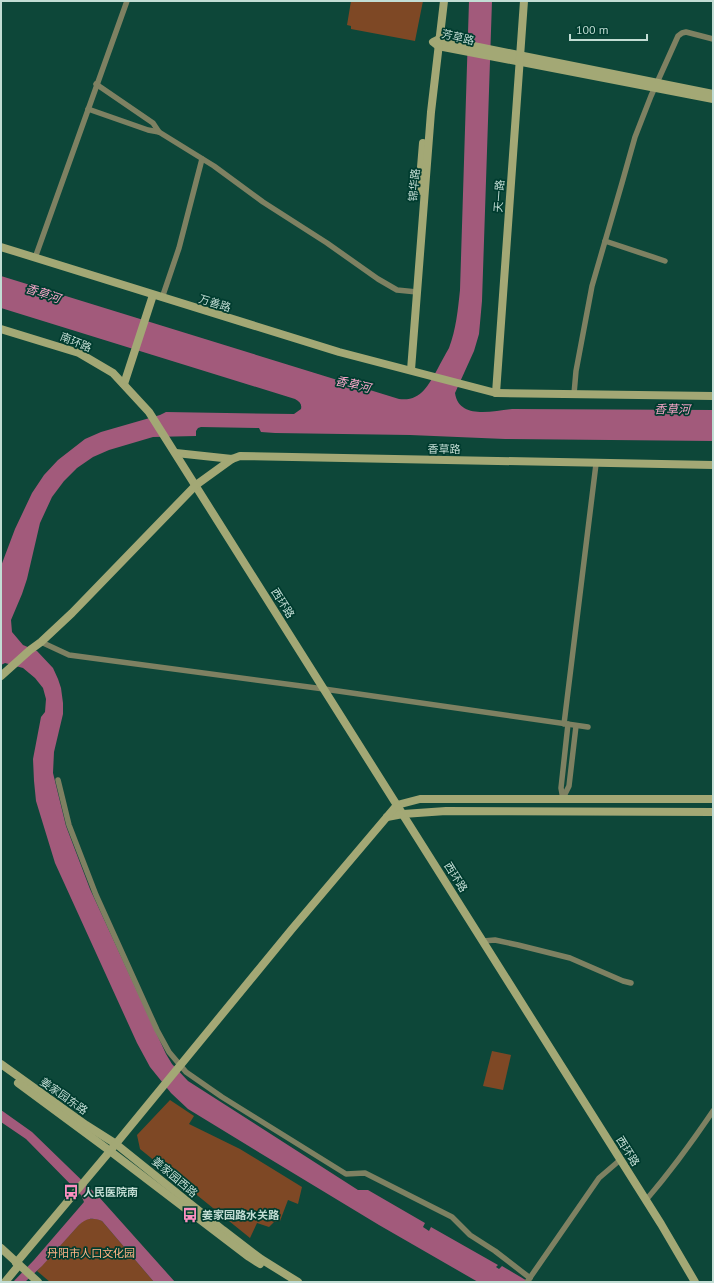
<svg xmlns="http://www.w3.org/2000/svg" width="714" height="1283" font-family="'PT Sans','Noto Sans SC',sans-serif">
<rect width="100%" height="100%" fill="#0d4739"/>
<g fill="#7e4825">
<polygon points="351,1 423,1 415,41 351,29 351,26 347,25"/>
<polygon points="492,1051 511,1055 503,1090 483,1086"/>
<polygon points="170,1100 194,1116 189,1124 240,1149 302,1187 298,1204 288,1200 280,1221 274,1222 269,1227 257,1223 250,1238 140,1149 137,1135"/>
<polygon points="89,1219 97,1219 102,1221 154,1282 50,1282 37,1271 78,1226 84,1220"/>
</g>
<g fill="#a25a7b">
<path d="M469,1H492L482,301L479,334L474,351L455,393C459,420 493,411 512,409L713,410V441L505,439L410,435L275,433L261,432L259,428L201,427L198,428L196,431V436L153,437L109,450L93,457L77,468L64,481L52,497L40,523L27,579L22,594L11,620L12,632L23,645L37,651L53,668L58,679L61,688L63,703V714L54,752L53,773L66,826L90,889L166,1054L172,1064L188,1081L358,1190H368L425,1223L423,1227L429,1231L431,1227L498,1265L496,1267L499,1269L502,1266L529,1282H478L379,1225L260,1153L188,1109L171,1093L150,1067L137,1043L55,863L36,801L34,781L33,759L41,717L45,712L46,699L43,688L35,678L23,668L5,663L1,665V566L15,529L32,493L44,475L58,460L85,439L101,432L160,415L166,412L294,414L301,409C302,404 300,402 295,399L1,308V276L399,399C420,402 428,386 437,370C441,362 445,355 449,348C456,330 458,309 460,290Z"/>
<path d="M1,1110L32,1132L99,1197L175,1282H154L102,1221C92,1217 86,1218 78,1226L42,1266L25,1282H13L34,1260L84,1202L81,1195L26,1139L1,1122Z"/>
</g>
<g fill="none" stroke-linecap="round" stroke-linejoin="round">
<g stroke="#7e8162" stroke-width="5.5">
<polyline points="96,84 153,123 159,132"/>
<polyline points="88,109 148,130 159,132 214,166 263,202 327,243 378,279 397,290 417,292"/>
<polyline points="605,241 665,261"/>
<polyline points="35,258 127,1"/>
<polyline points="162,298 179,248 202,159"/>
<polyline points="574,394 576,371 592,286 622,183 635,137 651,96 678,36 682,33 686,32 713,39"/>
<polyline points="41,642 69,655 324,689 588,727"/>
<polyline points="564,724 596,464"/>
<polyline points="58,780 69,825 96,895 157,1030 169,1052 186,1072 222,1097 346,1174 365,1173 452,1217 470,1235 495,1251 530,1278"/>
<polyline points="563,798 569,786 576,726"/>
<polyline points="563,799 561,788 568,724"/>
<polyline points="483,941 495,940 518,945 570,958 623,981 631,983"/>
<path d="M646,1200C670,1172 692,1142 713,1111"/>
<polyline points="527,1282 599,1178 620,1160"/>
</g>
<g stroke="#a3a875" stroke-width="8">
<polyline points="713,94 439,39 433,42 438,46 713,99"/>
<polyline points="419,191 423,143"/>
<polyline points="1,247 339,352 496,393 713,396"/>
<polyline points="1,329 79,353 113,373 149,412 661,1224 695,1282"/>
<polyline points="411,370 431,112 444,1"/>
<polyline points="124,384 153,295"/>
<polyline points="496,393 524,1"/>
<polyline points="176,453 232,459 240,456 713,465"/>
<polyline points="1,676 30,650 41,642 72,613 196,485 232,459"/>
<polyline points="387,817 403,814 446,811 713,812"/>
<polyline points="1,1064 86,1125 116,1144 223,1230 261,1259 298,1282"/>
<polyline points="18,1083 110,1151 249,1257 260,1264"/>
<polyline points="1,1248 38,1282"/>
<polyline points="16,1263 110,1151 292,929 397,805 420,799 713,799"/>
<polyline points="5,1282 19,1265"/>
</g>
</g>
<defs>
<g id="bus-bare" transform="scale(1.2)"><path d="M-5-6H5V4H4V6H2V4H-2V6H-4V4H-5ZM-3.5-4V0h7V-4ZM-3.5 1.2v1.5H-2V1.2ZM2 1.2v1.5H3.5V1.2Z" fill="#fc8fc1" stroke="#003c2f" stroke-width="2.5" paint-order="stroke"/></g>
</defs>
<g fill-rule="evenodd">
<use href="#bus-bare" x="71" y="1192"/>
<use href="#bus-bare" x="190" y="1215"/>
</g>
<g text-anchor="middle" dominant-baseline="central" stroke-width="3.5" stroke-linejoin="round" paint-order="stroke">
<g font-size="11" fill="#c2ddd4" stroke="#003c2f">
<text transform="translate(458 37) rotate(13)">芳草路</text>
<text transform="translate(414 185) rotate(-85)">锦华路</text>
<text transform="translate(499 196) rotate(-86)">天一路</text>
<text transform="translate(215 303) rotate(17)">万善路</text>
<text transform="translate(76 342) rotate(22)">南环路</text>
<text transform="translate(444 449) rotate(1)">香草路</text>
<text transform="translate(283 603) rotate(58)">西环路</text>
<text transform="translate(456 877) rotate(58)">西环路</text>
<text transform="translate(64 1096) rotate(35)">姜家园东路</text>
<text transform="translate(628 1151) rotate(58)">西环路</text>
<text transform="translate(175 1177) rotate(40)">姜家园西路</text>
</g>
<g font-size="11" font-weight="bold" fill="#c2ddd4" stroke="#003c2f" text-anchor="start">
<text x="83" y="1192">人民医院南</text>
<text x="202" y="1215">姜家园路水关路</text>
</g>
<g font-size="11" fill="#feb386" stroke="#003c2f">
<text x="91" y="1253">丹阳市人口文化园</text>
</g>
<g font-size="12" font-style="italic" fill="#f7a5c8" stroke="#003c2f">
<text transform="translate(43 293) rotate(18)">香草河</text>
<text transform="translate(353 384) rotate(13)">香草河</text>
<text transform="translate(672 409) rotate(1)">香草河</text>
</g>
</g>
<rect width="714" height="1283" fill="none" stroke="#c2ddd4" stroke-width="4"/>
<path d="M570 34v6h77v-6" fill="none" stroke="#c2ddd4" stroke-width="2"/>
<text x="576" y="34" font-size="12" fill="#c2ddd4" stroke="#003c2f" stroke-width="3" paint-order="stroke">100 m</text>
</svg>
